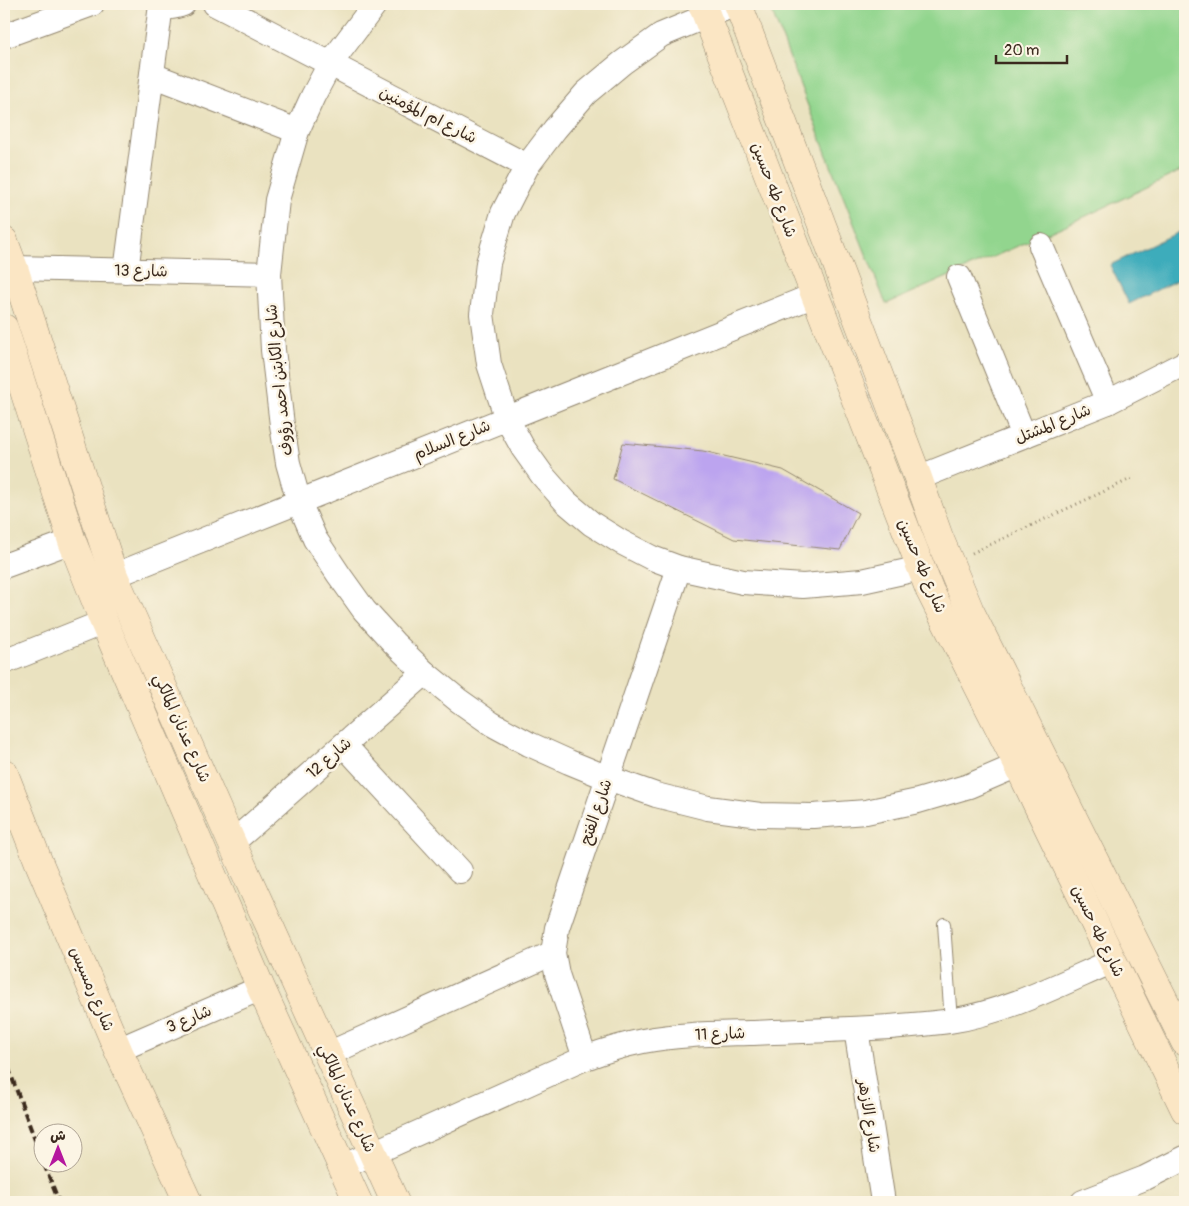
<svg xmlns="http://www.w3.org/2000/svg" width="1189" height="1206" font-family="Pangolin,'Playpen Sans Arabic',sans-serif">
<rect width="100%" height="100%" fill="#fcf5e5"/>
<filter id="ink" filterUnits="userSpaceOnUse"><feTurbulence type="fractalNoise" baseFrequency=".02" numOctaves="2"/><feDisplacementMap in="SourceGraphic" scale="10" xChannelSelector="R" yChannelSelector="G"/><feConvolveMatrix kernelMatrix="1 2 1 2 8 2 1 2 1" color-interpolation-filters="sRGB"/></filter>
<filter id="wash" filterUnits="userSpaceOnUse"><feTurbulence type="fractalNoise" baseFrequency=".0096" numOctaves="4" result="noise"/><feDisplacementMap in="SourceGraphic" scale="20" xChannelSelector="R" yChannelSelector="G"/><feGaussianBlur stdDeviation="1.12" result="paint"/><feColorMatrix in="noise" values="0 0 0 0 0 0 0 0 0 0 0 0 0 0 0 0 0 1.4 0 .05"/><feComposite in="paint" operator="in"/></filter>
<g filter="url(#wash)">
<rect width="100%" height="100%" fill="#eae2c0"/>
<polygon fill="#92d58e" stroke="#668056" points="769,4 1185,4 1185,169 1084,217 886,304 831,166"/>
<polygon fill="#3eacbb" stroke="#3c6b6c" points="1185,229 1185,276 1129,304 1110,265"/>
<g id="blocks">
<polygon fill="#bca4ef" points="623,443 703,451 783,470 858,513 840,550 734,539 613,479"/>
</g>
</g>
<g filter="url(#ink)">
<use href="#blocks" fill-opacity="0" stroke="#92866f" stroke-width="1"/>
<g fill="none" stroke-linecap="round" stroke-linejoin="round">
<g stroke="#92866f" stroke-width="14">
<polyline id="service" points="944,924 951,1021"/>
</g>
<g stroke="#92866f" stroke-width="26">
<g id="minor">
<path d="M160,4C167,9 175,7 183,4"/>
<polyline points="215,4 527,166"/>
<polyline points="375,4 330,64 313,96 297,131 277,200 269,274 273,350 282,425 288,463 299,502 315,539 339,575 364,610 394,643 425,673 458,700 492,724 529,744 569,762 608,778 656,795 708,808 760,815 813,816 866,812 918,801 969,786 1018,765"/>
<polyline points="736,4 661,35 622,63 586,93 555,129 527,166 503,213 488,263 482,314 489,364 507,419 523,448 543,476 566,502 592,524 621,542 652,558 679,568 743,582 803,586 862,581 921,568"/>
<polyline points="4,36 92,4"/>
<polyline points="152,75 297,131"/>
<polyline points="1041,246 1108,402"/>
<polyline points="14,268 269,274"/>
<polyline points="126,271 161,5"/>
<polyline points="959,277 1024,436"/>
<polyline points="918,478 1108,402 1185,363"/>
<polyline points="4,566 72,541"/>
<polyline points="96,583 815,295"/>
<polyline points="4,662 104,622"/>
<polyline points="344,745 460,871"/>
<polyline points="232,843 425,673"/>
<polyline points="856,1029 883,1202"/>
<polyline points="118,1050 261,988"/>
<polyline points="328,1054 553,953"/>
<polyline points="585,1058 557,974 553,953 557,928 679,568"/>
<path d="M342,1167L585,1058C604,1051 623,1045 643,1041C678,1034 714,1034 749,1033C796,1031 843,1030 889,1027C909,1025 930,1024 950,1021C1007,1012 1060,984 1113,961"/>
<polyline points="1083,1202 1145,1178 1185,1158"/>
</g>
</g>
<g stroke="#92866f" stroke-width="29">
<g id="secondary">
<polyline points="702,4 930,591 1018,765 1185,1110"/>
<polyline points="738,4 918,478 939,537 970,611 1185,1042"/>
<polyline points="4,241 14,268 114,576 232,843 395,1202"/>
<polyline points="4,328 72,541 104,622 261,988 358,1202"/>
<polyline points="4,773 39,863 118,1050 188,1202"/>
</g>
</g>
<polyline stroke="#92866f" stroke-width="3" stroke-dasharray="1 4" stroke-linecap="butt" points="972,553 1135,477"/>
<use href="#service" stroke="#fff" stroke-width="12"/>
<use href="#minor" stroke="#fff" stroke-width="24"/>
<use href="#secondary" stroke="#fbe6c4" stroke-width="28"/>
<g stroke="#3b2a1e" stroke-width="4" stroke-dasharray="8 4" stroke-linecap="butt">
<polyline points="4,1056 42,1159"/>
<polyline points="44,1164 59,1202"/>
</g>
</g>
</g>
<g text-anchor="middle" dominant-baseline="central" stroke-width="5" stroke-linejoin="round" paint-order="stroke">
<g font-size="16" fill="#3b2a1e" stroke="#fcf5e5">
<text transform="translate(428 115) rotate(27)">شارع ام المؤمنين</text>
<text transform="translate(774 190) rotate(69)">شارع طه حسين</text>
<text transform="translate(141 271) rotate(1)">شارع 13</text>
<text transform="translate(279 380) rotate(-96)">شارع الكابتن احمد رؤوف</text>
<text transform="translate(1053 424) rotate(-22)">شارع المشتل</text>
<text transform="translate(452 440) rotate(-22)">شارع السلام</text>
<text transform="translate(922 566) rotate(67)">شارع طه حسين</text>
<text transform="translate(182 728) rotate(66)">شارع عدنان المالكي</text>
<text transform="translate(329 758) rotate(-41)">شارع 12</text>
<text transform="translate(596 812) rotate(-71)">شارع الفتح</text>
<text transform="translate(1098 931) rotate(64)">شارع طه حسين</text>
<text transform="translate(92 989) rotate(67)">شارع رمسيس</text>
<text transform="translate(189 1019) rotate(-23)">شارع 3</text>
<text transform="translate(720 1034) rotate(-2)">شارع 11</text>
<text transform="translate(347 1098) rotate(66)">شارع عدنان المالكي</text>
<text transform="translate(869 1116) rotate(81)">شارع الازهر</text>
</g>
</g>
<rect width="1189" height="1206" fill="none" stroke="#fcf5e5" stroke-width="20"/>
<g transform="translate(58 1148)"><circle r="24" fill="#fcf5e5" stroke="#afa495"/>
<path d="M0-4L9 19L0 12L-9 19Z" fill="#b5179e"/>
<text y="-8" font-size="14" font-weight="bold" text-anchor="middle" fill="#3b2a1e">ش</text>
</g>
<path d="M996 55v8h71v-8" fill="none" stroke="#3b2a1e" stroke-width="2.5"/>
<text x="1004" y="55" font-size="15" fill="#3b2a1e" stroke="#fcf5e5" stroke-width="4" paint-order="stroke">20 m</text>
</svg>
